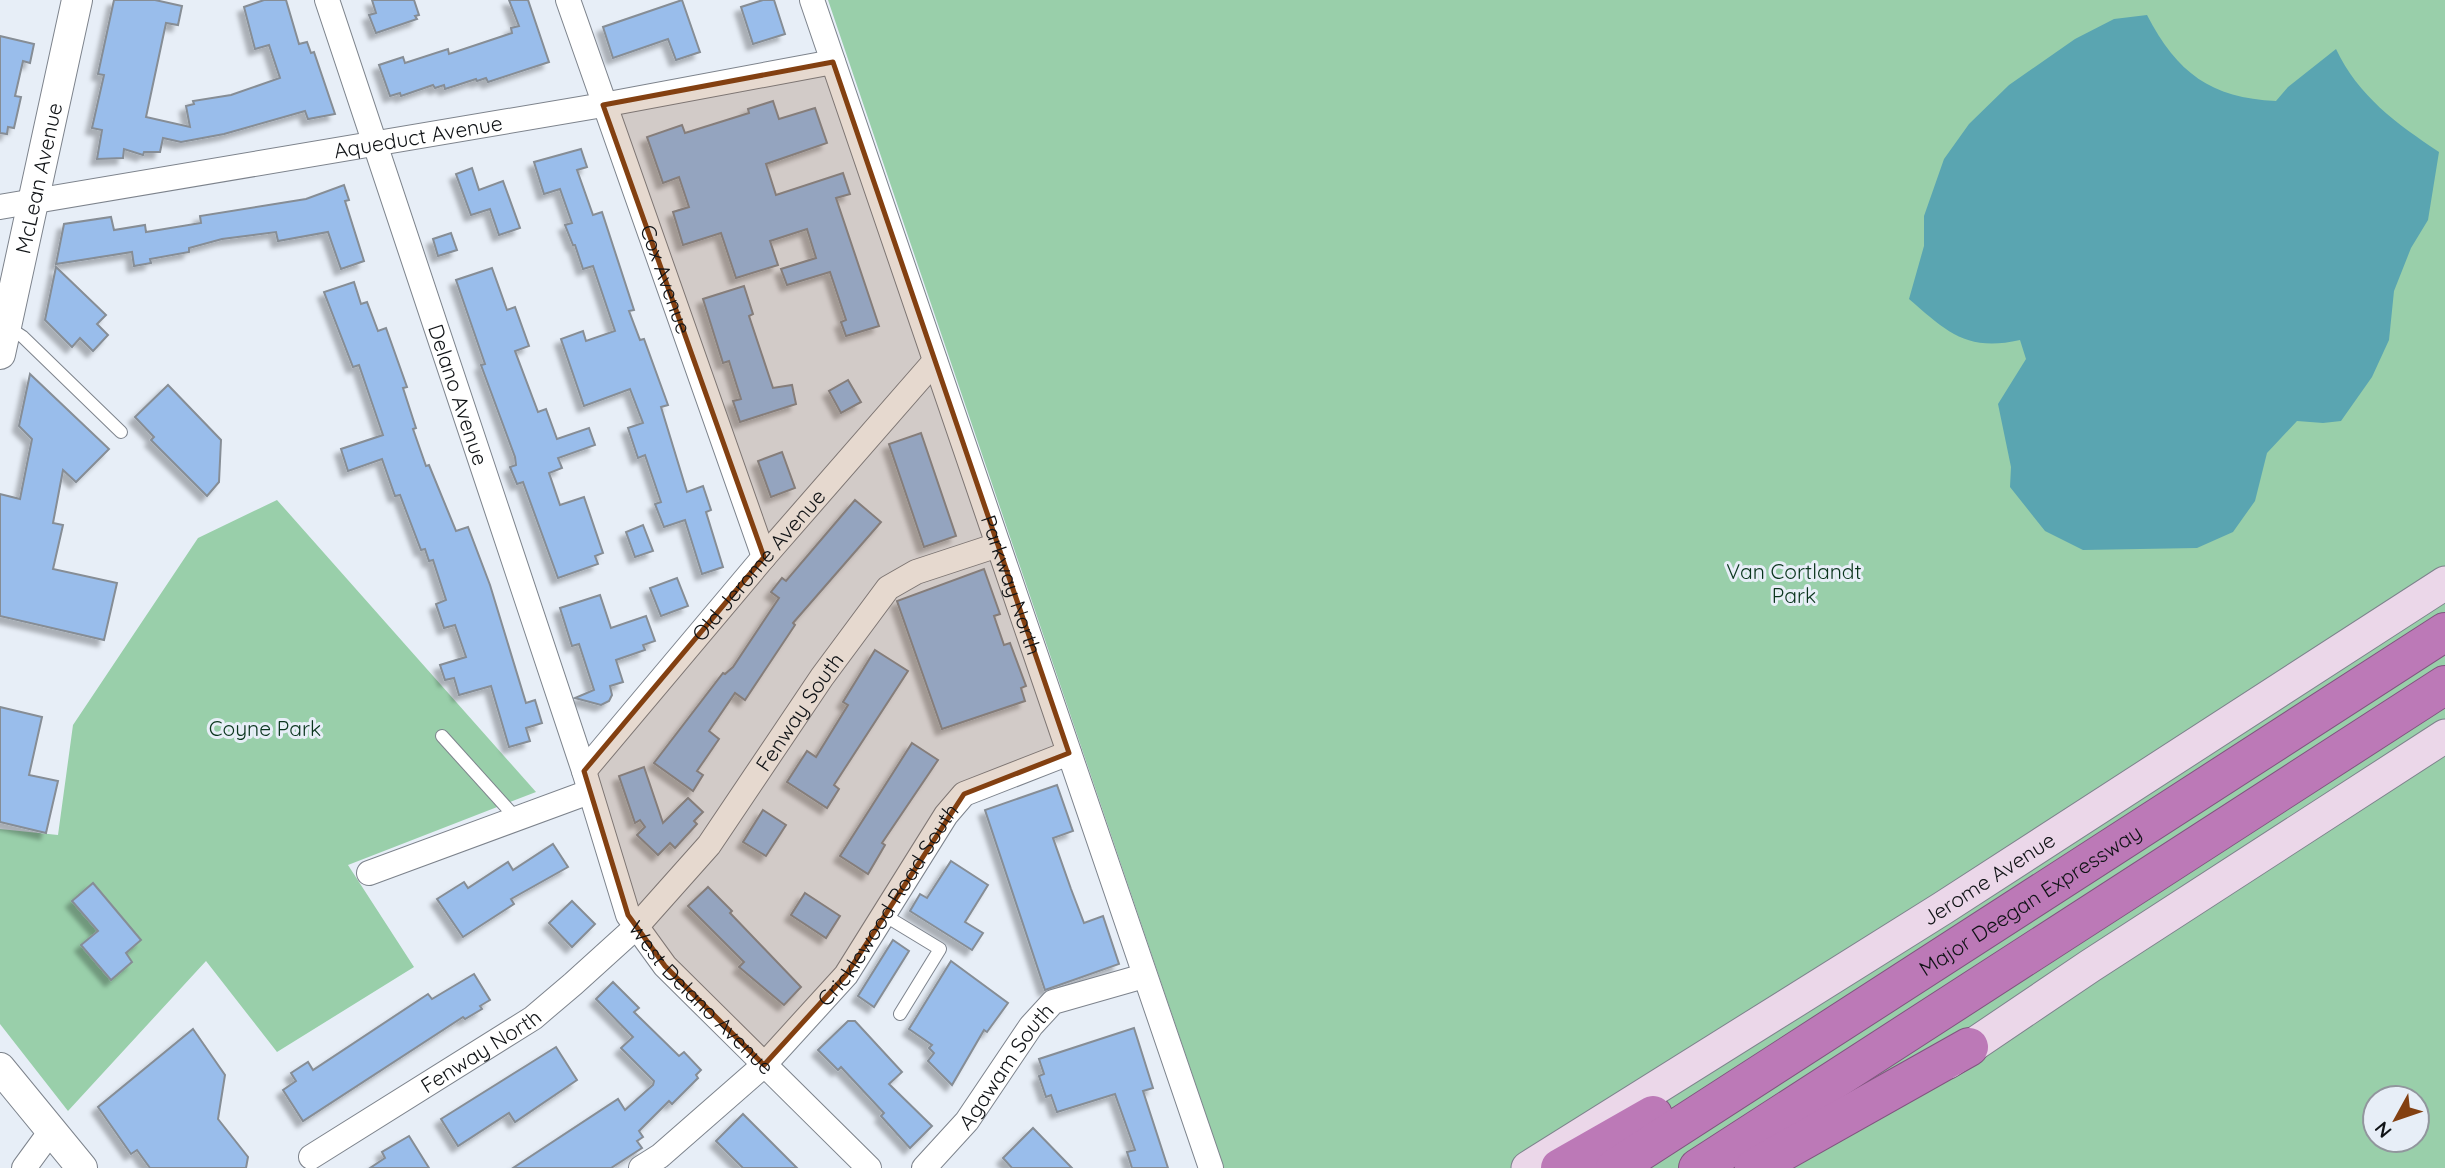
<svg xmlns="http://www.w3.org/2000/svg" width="2445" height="1168" font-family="Quicksand,sans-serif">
<defs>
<filter id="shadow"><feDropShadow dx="-6" dy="6" stdDeviation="2" flood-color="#0004"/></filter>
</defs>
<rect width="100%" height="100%" fill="#e7eef7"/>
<g fill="#99cfaa" fill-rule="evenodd">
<path d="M828,0H2445V1168H1224ZM2375,1098H2417V1140H2375Z"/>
<polygon points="277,500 536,792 348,865 414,967 277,1052 206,961 68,1111 0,1024 0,829 58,835 73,725 198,538"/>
</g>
<path fill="#5aa5b1" d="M2147,15C2177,73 2211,98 2276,101L2288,87L2336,49C2358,96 2397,124 2439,152L2428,220L2411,248L2394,291L2389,340L2372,377L2341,421L2323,423L2297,421L2267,453L2255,501L2233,532L2197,548L2083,550L2045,531L2010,487L2011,467L1998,404L2026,359L2020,340C1967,352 1947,332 1909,299L1924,246V216L1944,159L1969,124L2009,85L2075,39L2114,19Z"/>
<g fill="#99bdeb" stroke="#868d95" stroke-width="2" filter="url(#shadow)">
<polygon points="114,0 155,0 182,6 178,25 166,23 146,117 190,127 186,106 194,104 193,101 231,95 280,78 269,45 255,49 244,7 264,0 286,0 299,44 307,42 311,53 314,52 335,114 308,119 305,111 224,134 181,142 163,138 160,152 144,152 143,155 124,149 123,158 97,159 102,130 92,128 104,75 98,74"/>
<polygon points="372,0 414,0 419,15 415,16 417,19 376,33 369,15 376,13"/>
<polygon points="509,0 528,0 549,62 488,82 486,78 477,81 476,79 445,89 444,85 435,88 433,85 401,96 400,93 390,96 379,65 403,57 405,63 448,49 449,54 512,33 511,28 519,26"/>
<polygon points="682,0 700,52 676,60 668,39 613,58 603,27"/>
<polygon points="763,0 774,0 785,34 753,44 741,7"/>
<polygon points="0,36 34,44 30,63 23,61 15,96 21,97 14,128 8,127 7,134 0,133"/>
<polygon points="773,101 779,119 815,108 827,143 766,164 776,195 843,173 850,194 836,198 879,326 846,336 841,322 846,320 830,272 787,285 781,269 816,258 807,229 770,241 778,265 736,278 721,233 683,245 673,212 689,207 679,177 663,183 647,137 682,125 685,133 749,113 748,109"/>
<polygon points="581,149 587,167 577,170 593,215 602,212 634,310 629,311 640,340 644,339 668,405 661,407 687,492 703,486 711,510 706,512 723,567 702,574 685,520 664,527 655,504 661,502 645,455 638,458 628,428 643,423 630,389 584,406 561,339 583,331 586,341 615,331 593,266 583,269 575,245 573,245 565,225 572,223 560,189 544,194 534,162"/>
<polygon points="472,168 479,190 503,181 520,228 499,235 490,209 471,215 456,174"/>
<polygon points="344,185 349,200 345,201 364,261 341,269 328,232 278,241 276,232 222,239 189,248 189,252 150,259 151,263 134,266 132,252 56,264 64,224 111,217 114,230 145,225 146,232 201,223 200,216 306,199"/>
<polygon points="451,233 457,250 438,256 433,239"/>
<polygon points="56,267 106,315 97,324 108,335 93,351 80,338 72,347 45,320"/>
<polygon points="492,268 507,310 515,307 529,346 515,351 538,412 546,409 557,439 589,428 595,445 558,458 562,468 549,473 560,505 584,497 603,553 595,556 598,564 558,578 523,482 517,484 510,467 516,465 515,457 481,365 485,364 456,280"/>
<polygon points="354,282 361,304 367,302 378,331 386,328 407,387 403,388 416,428 413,429 426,466 429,465 456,531 468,527 490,585 526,703 535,700 542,723 526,728 530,741 509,747 491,686 459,695 454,678 445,680 440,665 466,657 455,625 444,628 436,604 446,600 433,560 429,561 425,549 421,550 400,495 395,496 382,459 348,471 341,449 383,435 359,365 353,367 324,292"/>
<polygon points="744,286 753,314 749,316 773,388 792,385 796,404 740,422 733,401 741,399 729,361 723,363 703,299"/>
<polygon points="30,374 109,449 76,482 63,470 53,523 63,525 53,569 117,583 104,640 0,616 0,494 20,499 32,439 19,426"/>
<polygon points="848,380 861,402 841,413 829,391"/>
<polygon points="168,385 221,440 219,482 207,496 151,440 154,437 135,417"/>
<polygon points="921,433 956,536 924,547 889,444"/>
<polygon points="782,452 795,488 771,497 758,461"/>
<polygon points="855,500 881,522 793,623 795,625 745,700 735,693 709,731 719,739 697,771 703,775 693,791 654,763 723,673 725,674 733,667 779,598 771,592 782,578 786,581"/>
<polygon points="643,525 653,551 635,557 626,532"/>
<polygon points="984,569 1000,614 994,616 1004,645 1010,643 1026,686 1021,688 1025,701 942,729 897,601"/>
<polygon points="677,578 688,606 661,616 650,588"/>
<polygon points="600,595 611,628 646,616 655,641 643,645 645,650 616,660 623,682 610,686 612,695 609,701 601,705 575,698 594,690 579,644 572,646 560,608"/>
<polygon points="875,650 908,671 834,785 839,789 827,808 787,782 807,751 816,757 848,705 843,702"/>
<polygon points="0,707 42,717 29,775 58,781 46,833 0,822"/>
<polygon points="912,743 938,760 882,843 885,845 868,874 840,856"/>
<polygon points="644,767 663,823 688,798 703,812 694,821 697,824 675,848 670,843 658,855 637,835 645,827 640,820 635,823 619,776"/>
<polygon points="1057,785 1073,831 1053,838 1071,889 1084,923 1103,916 1119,964 1045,990 985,810"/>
<polygon points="763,810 786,825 766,856 743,842"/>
<polygon points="553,844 568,867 511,899 514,904 463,937 437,899 464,882 468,888 508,862 513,870"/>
<polygon points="951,861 988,885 965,922 983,933 972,950 910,911 920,894 927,898"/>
<polygon points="93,883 141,940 126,953 132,962 111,980 81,945 98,931 72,901"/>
<polygon points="708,887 732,911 730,913 801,987 784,1005 739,967 744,962 688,906"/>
<polygon points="805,893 840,916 826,938 791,915"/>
<polygon points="572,901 595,924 572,947 549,923"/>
<polygon points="893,940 909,951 874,1007 858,996"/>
<polygon points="951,961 1008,1003 987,1032 984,1030 952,1085 928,1061 934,1053 929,1048 932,1045 909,1029"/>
<polygon points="474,974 490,1000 480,1006 482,1009 465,1019 463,1017 303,1121 283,1090 296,1081 291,1073 308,1062 313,1070 428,994 432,999"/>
<polygon points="613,982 639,1008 634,1012 679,1056 684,1052 701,1070 696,1075 698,1078 672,1104 669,1101 639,1131 643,1137 637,1141 642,1148 611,1168 513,1168 618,1099 625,1110 653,1085 654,1081 621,1048 633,1037 596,999"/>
<polygon points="848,1021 855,1021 902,1072 889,1084 932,1126 910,1148 881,1116 884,1113 841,1067 838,1070 818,1050"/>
<polygon points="1134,1028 1153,1088 1143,1091 1168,1168 1132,1168 1127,1152 1135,1150 1115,1094 1057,1112 1051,1095 1046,1097 1039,1076 1044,1074 1039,1059"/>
<polygon points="193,1029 225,1075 218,1119 248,1157 246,1168 150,1168 137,1150 131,1154 98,1107"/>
<polygon points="556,1047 577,1080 515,1122 509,1113 458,1146 441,1119"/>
<polygon points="743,1114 797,1168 743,1168 716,1141"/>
<polygon points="1033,1128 1072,1168 1012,1168 1003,1158"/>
<polygon points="409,1136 429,1168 370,1168 385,1158 382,1152"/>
</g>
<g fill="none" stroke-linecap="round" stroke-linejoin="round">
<g stroke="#7d838c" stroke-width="14">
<g id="service">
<polyline points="6,326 23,337 121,432"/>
<polyline points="442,736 516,818"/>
<polyline points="884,915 940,949 900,1014"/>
</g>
</g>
<g stroke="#7d838c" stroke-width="26">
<g id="minor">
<path id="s1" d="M327,0L584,771L628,915L665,966L869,1168"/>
<path id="s2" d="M568,0L764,557"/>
<path id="s3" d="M812,0L1211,1168"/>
<path id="s4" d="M0,207L603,105L833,62"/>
<path id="s5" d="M584,771L764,557L935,361"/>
<polyline points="369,873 589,792"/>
<path id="s6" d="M311,1157L533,1018L573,984L636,927L709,845L822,677L888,588L916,572L998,545"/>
<polyline points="24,1168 51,1131"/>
<path id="s7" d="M641,1168L660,1156L764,1065L846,975L946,815L964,794L1069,753"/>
<path id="s8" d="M924,1168L967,1121L1031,1026L1053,1002L1144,976"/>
</g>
</g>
<g stroke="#7d838c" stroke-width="32">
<g id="tertiary">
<path id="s9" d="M0,354L77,0"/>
<polyline points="0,1068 82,1168"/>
</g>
</g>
<g stroke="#7d838c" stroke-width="35">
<g id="secondary">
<polyline points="1948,1062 2090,966 2445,736"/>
<path id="s10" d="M1528,1168L1943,908L2445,583"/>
</g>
</g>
<g stroke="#80557f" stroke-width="40">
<g id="motorway">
<polyline points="1560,1168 1653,1115"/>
<path id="s11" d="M1615,1168L2445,632"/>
<polyline points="1698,1168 2445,685"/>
<polyline points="1754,1168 1969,1047"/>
</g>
</g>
<use href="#service" stroke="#fff" stroke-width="12"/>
<use href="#minor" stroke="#fff" stroke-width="24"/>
<use href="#tertiary" stroke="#fff" stroke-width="30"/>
<use href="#secondary" stroke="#ebd7e9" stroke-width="33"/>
<use href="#motorway" stroke="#bc79b7" stroke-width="38"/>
</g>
<path fill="#834011" fill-opacity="0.2" stroke="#834011" stroke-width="5" stroke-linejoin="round" d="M833,62L1069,753L964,794L846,975L764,1065L665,966L628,915L584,771L764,557L603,105Z"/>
<g text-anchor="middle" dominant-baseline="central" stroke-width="6" stroke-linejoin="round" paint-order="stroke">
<g font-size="21" fill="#101316" stroke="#e7eef7">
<text stroke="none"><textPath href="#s4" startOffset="424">Aqueduct Avenue</textPath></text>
<text stroke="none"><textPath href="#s9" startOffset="180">McLean Avenue</textPath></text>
<text stroke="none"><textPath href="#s2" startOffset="296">Cox Avenue</textPath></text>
<text stroke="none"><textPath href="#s1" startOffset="416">Delano Avenue</textPath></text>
<text stroke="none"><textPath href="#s5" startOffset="270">Old Jerome Avenue</textPath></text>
<text stroke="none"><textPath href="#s3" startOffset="618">Parkway North</textPath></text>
<text stroke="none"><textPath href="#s6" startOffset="670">Fenway South</textPath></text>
<text stroke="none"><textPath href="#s10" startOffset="544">Jerome Avenue</textPath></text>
<text stroke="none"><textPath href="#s11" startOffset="494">Major Deegan Expressway</textPath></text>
<text stroke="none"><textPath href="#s7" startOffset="364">Cricklewood Road South</textPath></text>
<text stroke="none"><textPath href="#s1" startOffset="1074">West Delano Avenue</textPath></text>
<text stroke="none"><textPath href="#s6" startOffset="200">Fenway North</textPath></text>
<text stroke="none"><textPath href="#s8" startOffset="131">Agawam South</textPath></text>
</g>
<g font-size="21" fill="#0a351d" stroke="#e7eef7">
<text x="1794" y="571">Van Cortlandt<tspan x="1794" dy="24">Park</tspan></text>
<text x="265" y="728">Coyne Park</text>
</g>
</g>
<g transform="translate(2396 1119) rotate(230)"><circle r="33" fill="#e7eef7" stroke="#91969d" stroke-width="2"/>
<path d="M0-5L12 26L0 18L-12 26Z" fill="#834011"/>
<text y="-10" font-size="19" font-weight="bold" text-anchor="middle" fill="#101316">N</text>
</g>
</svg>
